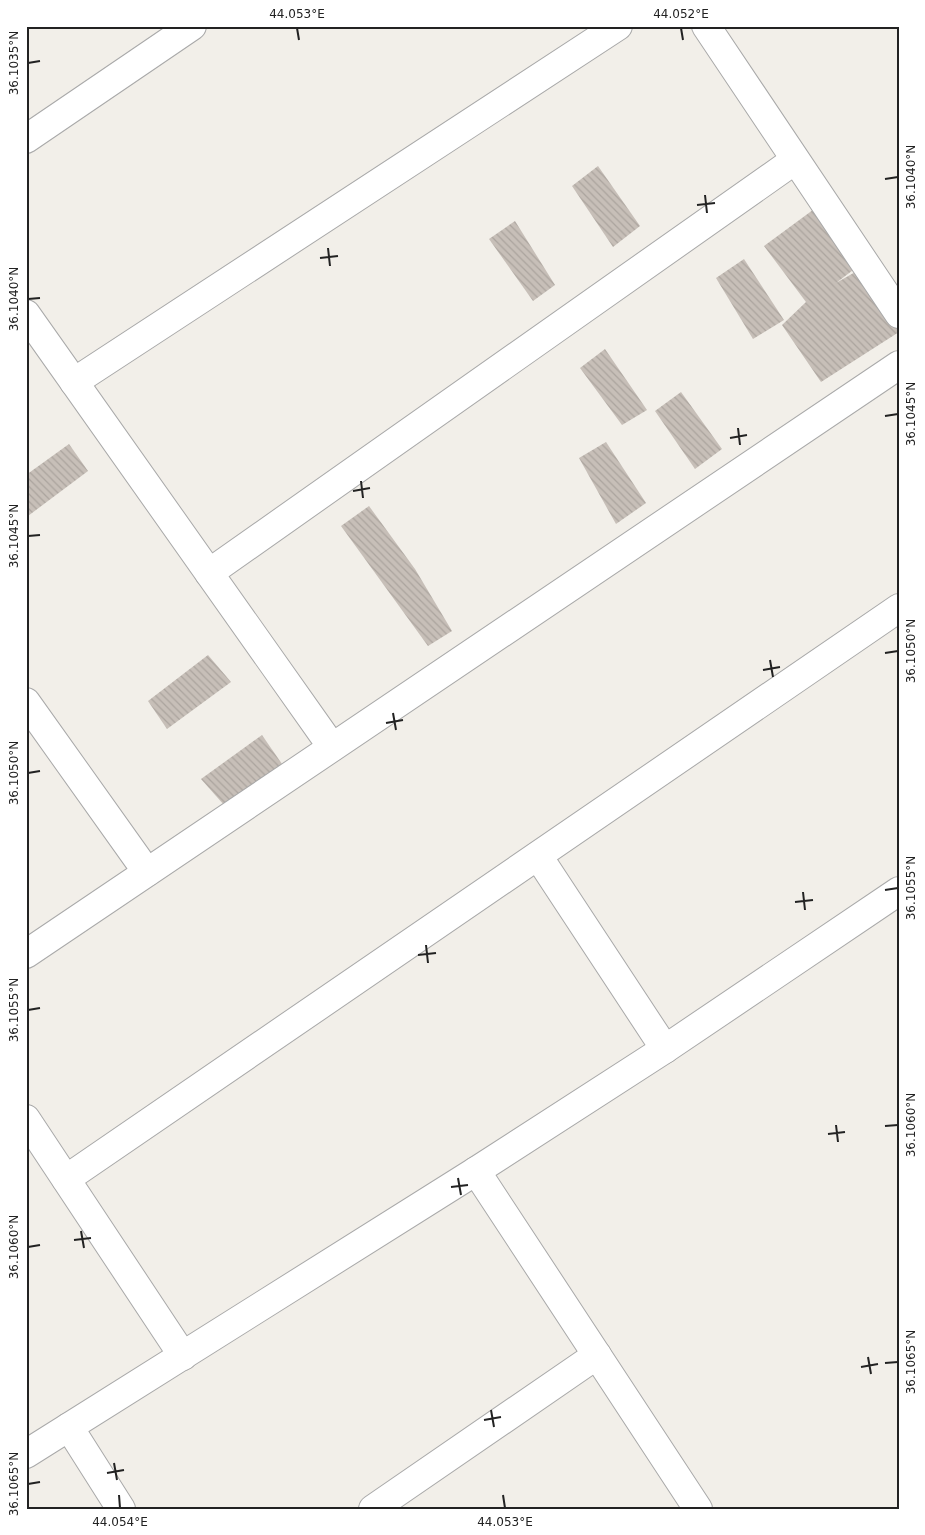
<svg xmlns="http://www.w3.org/2000/svg" width="925" height="1535" font-family="'DejaVu Sans',sans-serif">
<defs>
<pattern id="building-back-hatch" width="6" height="6" patternUnits="userSpaceOnUse" patternTransform="scale(1.25)"><rect width="6" height="6" fill="#c7bfb8"/><path d="M-1 5l2 2M0 0l6 6M5-1l2 2" fill="none" stroke="#aba49e"/></pattern>
</defs>
<rect width="100%" height="100%" fill="#f2efe9"/>
<g fill="url(#building-back-hatch)">
<polygon points="598,166 640,226 613,247 572,186"/>
<polygon points="821,204 861,264 836,283 864,267 899,318 899,332 821,382 782,325 806,302 764,246"/>
<polygon points="515,221 555,285 533,301 489,239"/>
<polygon points="744,259 784,320 753,339 716,278"/>
<polygon points="605,349 647,410 622,425 580,368"/>
<polygon points="681,392 722,449 695,469 655,411"/>
<polygon points="606,442 646,503 616,524 579,458"/>
<polygon points="69,444 88,471 28,516 26,514 26,475"/>
<polygon points="369,506 415,569 452,631 428,646 341,526"/>
<polygon points="208,655 231,682 167,729 148,701"/>
<polygon points="262,735 282,764 224,805 201,779"/>
</g>
<g fill="none" stroke-linecap="round" stroke-linejoin="round">
<g stroke="#a9a9a9" stroke-width="30">
<g id="street">
<polyline points="706,26 899,314"/>
<polyline points="26,139 192,26"/>
<polyline points="26,314 332,747"/>
<polyline points="74,382 618,26"/>
<polyline points="209,573 795,160"/>
<polyline points="26,702 147,872"/>
<polyline points="538,856 665,1049"/>
<polyline points="26,954 899,365"/>
<polyline points="26,1119 183,1356"/>
<polyline points="476,1171 698,1509"/>
<polyline points="66,1179 899,608"/>
<polyline points="69,1427 121,1509"/>
<polyline points="26,1454 476,1171 665,1049 899,891"/>
<polyline points="373,1509 597,1355"/>
</g>
</g>
<use href="#street" stroke="#fff" stroke-width="28"/>
</g>
<path fill="none" stroke="#222" stroke-width="2" d="M297,28L299,40M681,28L683,40M28,63L40,61M885,179L898,177M705,195L707,213M697,205L715,203M328,248L330,266M320,258L338,256M28,299L40,298M885,416L898,414M738,428L740,445M730,438L747,435M361,481L363,498M353,491L370,488M28,536L40,535M885,653L898,651M770,660L773,677M763,670L780,667M393,713L396,730M386,723L403,720M28,773L40,771M885,890L898,888M803,892L805,910M795,902L813,900M426,945L428,963M418,955L436,953M28,1010L40,1008M836,1125L838,1142M885,1126L898,1125M828,1134L845,1132M458,1178L461,1195M451,1187L468,1185M81,1231L84,1248M74,1240L91,1238M28,1247L40,1245M868,1357L871,1374M885,1363L898,1362M861,1367L878,1364M491,1410L494,1427M484,1420L501,1417M114,1463L117,1480M107,1473L124,1470M28,1484L40,1482M119,1495L120,1508M503,1495L505,1508"/>
<rect width="925" height="1535" fill="none" stroke="#ffffff" stroke-width="55"/>
<rect x="28" y="28" width="870" height="1480" fill="none" stroke="#222" stroke-width="2"/>
<g font-size="12" text-anchor="middle" fill="#222">
<text x="297" y="18">44.053°E</text>
<text x="681" y="18">44.052°E</text>
<text transform="translate(14 63) rotate(-90)" y="4">36.1035°N</text>
<text transform="translate(911 177) rotate(-90)" y="4">36.1040°N</text>
<text transform="translate(14 299) rotate(-90)" y="4">36.1040°N</text>
<text transform="translate(911 414) rotate(-90)" y="4">36.1045°N</text>
<text transform="translate(14 536) rotate(-90)" y="4">36.1045°N</text>
<text transform="translate(911 651) rotate(-90)" y="4">36.1050°N</text>
<text transform="translate(14 773) rotate(-90)" y="4">36.1050°N</text>
<text transform="translate(911 888) rotate(-90)" y="4">36.1055°N</text>
<text transform="translate(14 1010) rotate(-90)" y="4">36.1055°N</text>
<text transform="translate(911 1125) rotate(-90)" y="4">36.1060°N</text>
<text transform="translate(14 1247) rotate(-90)" y="4">36.1060°N</text>
<text transform="translate(911 1362) rotate(-90)" y="4">36.1065°N</text>
<text transform="translate(14 1484) rotate(-90)" y="4">36.1065°N</text>
<text x="120" y="1526">44.054°E</text>
<text x="505" y="1526">44.053°E</text>
</g>
</svg>
